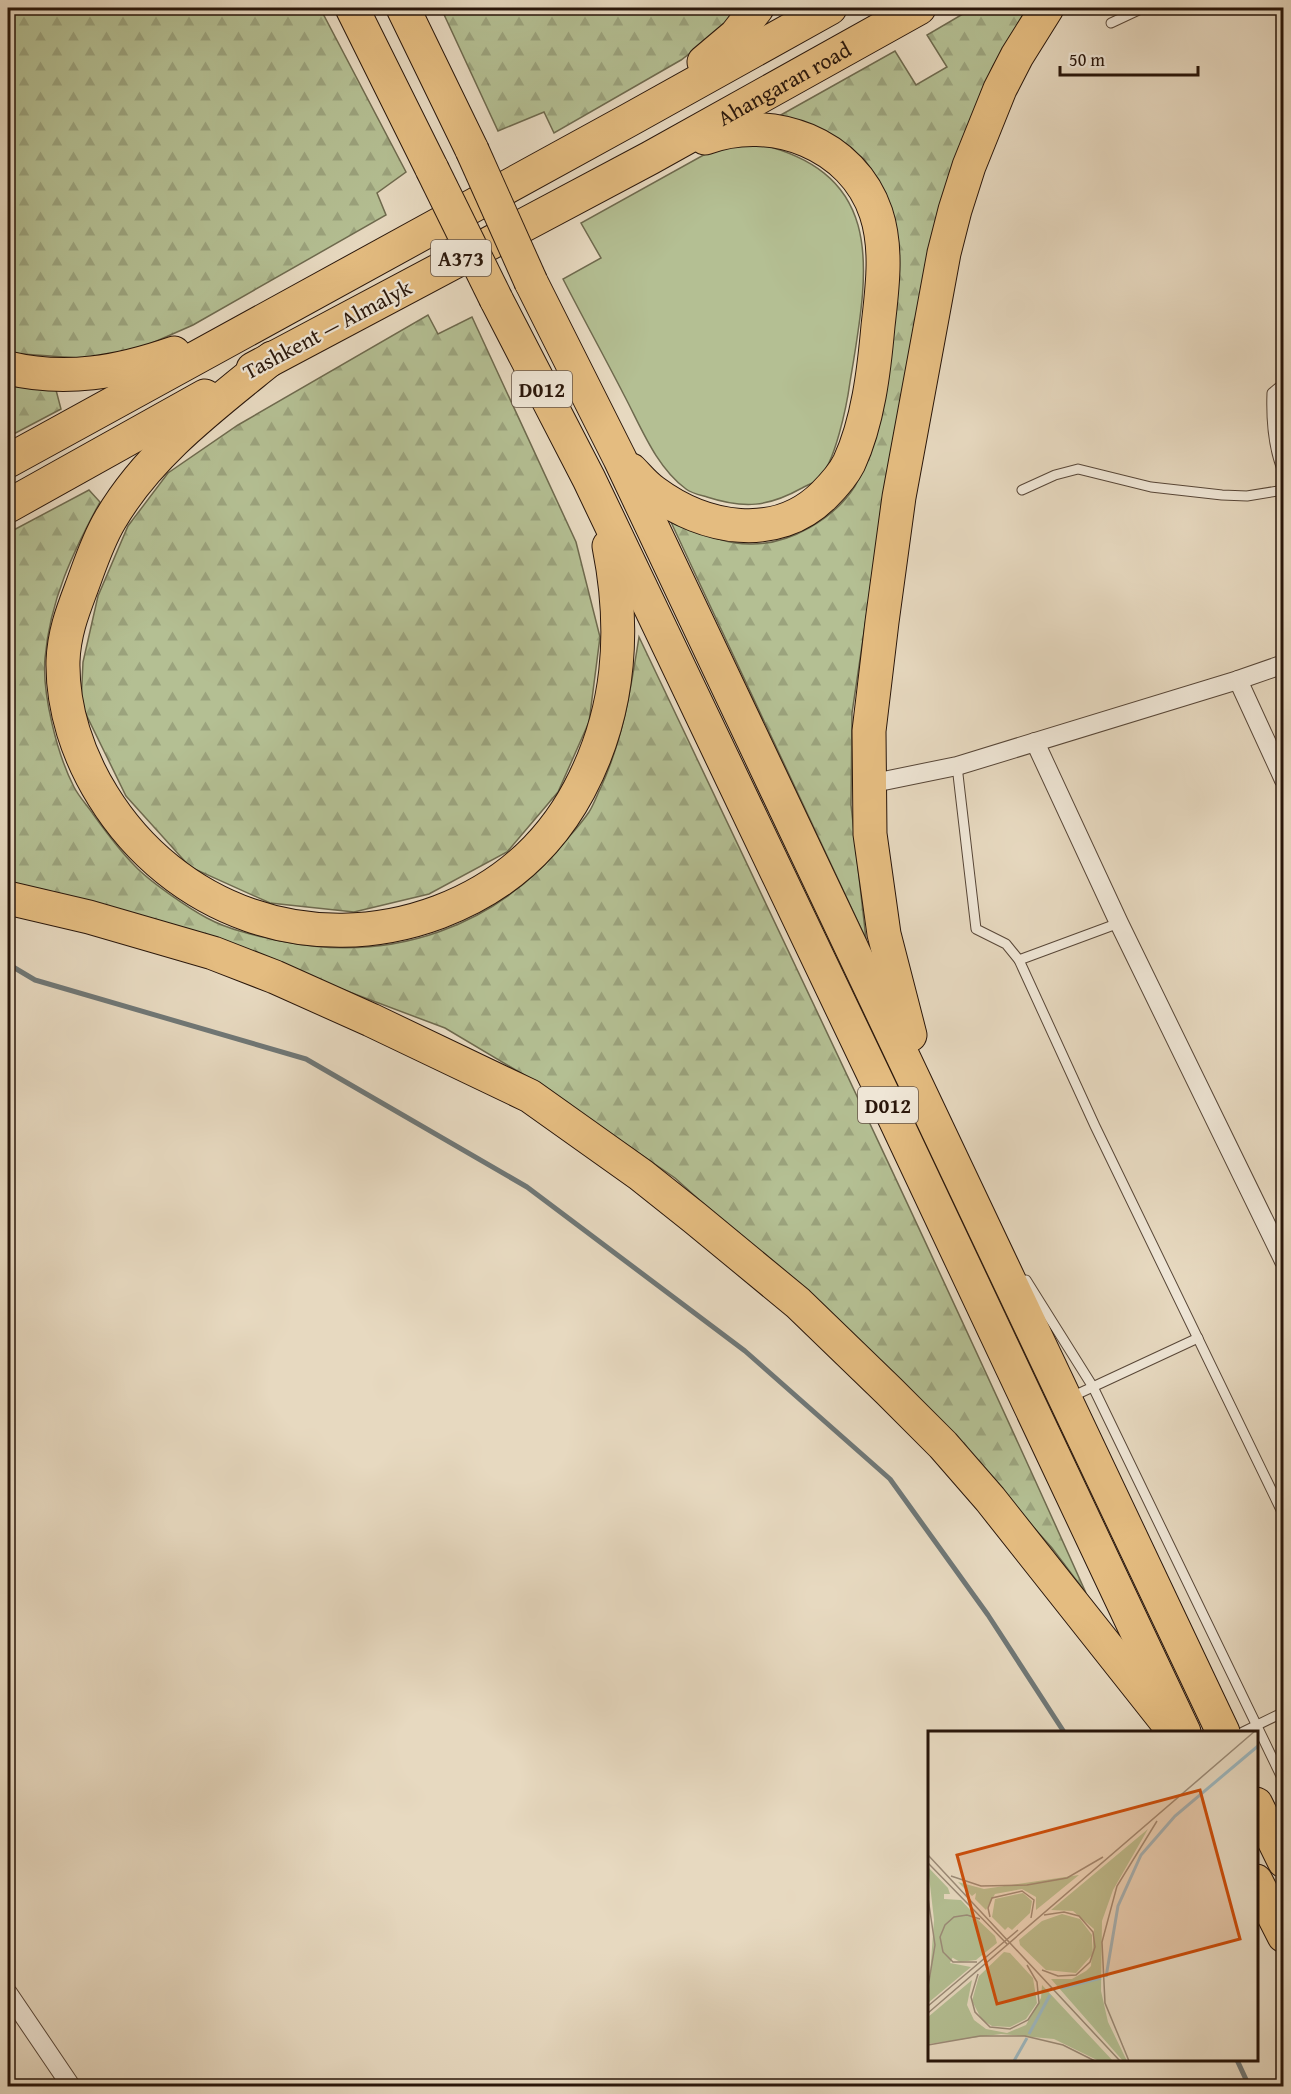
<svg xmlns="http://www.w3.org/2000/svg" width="1291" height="2094" font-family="'Gentium Book Plus',serif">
<defs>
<pattern id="forest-firs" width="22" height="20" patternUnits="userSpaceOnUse" patternTransform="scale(1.5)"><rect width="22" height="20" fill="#b4bf93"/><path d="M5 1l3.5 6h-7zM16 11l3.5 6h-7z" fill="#9ba37d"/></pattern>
</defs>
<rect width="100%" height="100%" fill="#e7d9c0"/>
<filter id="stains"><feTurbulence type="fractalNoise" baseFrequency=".00333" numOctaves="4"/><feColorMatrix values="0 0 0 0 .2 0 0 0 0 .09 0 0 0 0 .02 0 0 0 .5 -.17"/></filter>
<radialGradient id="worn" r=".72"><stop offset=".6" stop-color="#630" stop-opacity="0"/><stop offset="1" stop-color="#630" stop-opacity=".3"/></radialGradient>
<path fill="#b4bf93" stroke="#6e6a4e" stroke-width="1.5" d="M745,141C890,168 869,268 850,382C847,404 835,465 818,479C814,483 807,485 802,488C768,507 744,509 707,497C700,495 691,493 686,489C656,467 641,427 624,395C604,356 583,318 563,279L601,258L581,223L718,147Z"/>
<g fill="url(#forest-firs)" stroke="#6e6a4e" stroke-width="1.5">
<polygon points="8,8 320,8 406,172 377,193 386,215 193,325 134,351 93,359 8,353"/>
<polygon points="441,8 740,8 728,24 681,60 554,133 544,112 498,131"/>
<path d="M973,8H1029L993,66L959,149L889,485L867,612L852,713L851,805L866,939L670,520C695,530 722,544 750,544C789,545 834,519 855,486C861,476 865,463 869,452L877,178L864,159L842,143L779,116L895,51L916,85L947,67L927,35Z"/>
<polygon points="428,315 438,334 472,317 576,542 600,637 589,722 558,792 507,852 429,894 354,912 270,903 190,867 126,796 81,704 83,662 98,596 128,526 168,473 238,425"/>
<polygon points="8,386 56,390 61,409 8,437"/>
<path d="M89,490L100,502C73,552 50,600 45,658C42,694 57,754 74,787C79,797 87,805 93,814C106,832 119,850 135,866C149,881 188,908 207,918C229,930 257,936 281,941C392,964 498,927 568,838C575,830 583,821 589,812C594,804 597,795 601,787C623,739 631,688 639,637C790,954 942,1272 1086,1593L1052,1548L911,1390L675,1178L531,1079L445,1028L219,943L8,887V533Z"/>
</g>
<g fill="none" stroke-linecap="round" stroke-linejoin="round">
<g stroke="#6f7776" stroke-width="5">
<polyline points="8,626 13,683 12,794 8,808"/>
<polyline points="8,964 35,980 306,1059 527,1187 745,1351 890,1479 988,1615 1064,1732"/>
<polyline points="1237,2060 1249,2086"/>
</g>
<g stroke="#584738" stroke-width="11">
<g id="lane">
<polyline points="1111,23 1143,8"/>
<path d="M1284,383L1272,393C1271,420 1273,449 1284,474"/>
<polyline points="1022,490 1055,475 1078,469 1151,487 1222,495 1247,496 1284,490"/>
<polyline points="957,766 976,929 1006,944 1019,960 1095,1126 1284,1516"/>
<polyline points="1019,960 1119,923"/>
<polyline points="1026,1280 1093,1387 1284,1782"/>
<polyline points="1069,1398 1198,1338"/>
<polyline points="1243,1732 1284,1712"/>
</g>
</g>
<g stroke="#584738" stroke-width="20">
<g id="street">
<polyline points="1238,680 1284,780"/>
<polyline points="1035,742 1119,923 1284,1261"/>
<polyline points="869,784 957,766 1238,680 1284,664"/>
<polyline points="8,1993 71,2086"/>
</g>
</g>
<g stroke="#29160a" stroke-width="35">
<g id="highway">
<polyline points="352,8 432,169"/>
<polyline points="403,8 472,150"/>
<polyline points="704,62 736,35 757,8"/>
<polyline points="531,282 620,459 1223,1732"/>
<polyline points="496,299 589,479 892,1113 1184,1732"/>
<path d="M272,358C213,406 149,453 110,520C97,542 90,565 81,589C72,613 64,634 63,661C62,708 78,756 103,796C174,911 311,960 439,912C500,889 548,848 579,790C620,713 626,632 609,546"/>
<path d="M8,368C66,382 119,372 174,353"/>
<path id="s1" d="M253,369L650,158L919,8"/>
<polyline points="8,461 629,120 830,8"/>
<path d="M631,470C638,477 645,486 654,492C704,529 776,543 824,495C833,486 843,475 849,463C868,422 874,371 878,326C882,290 888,249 876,213C853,144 772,113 705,138"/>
<polyline points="8,506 205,396"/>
<polyline points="8,898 89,917 213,953 275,977 371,1020 530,1096 641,1175 695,1218 798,1303 889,1391 943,1445 990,1499 1165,1720"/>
<polyline points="910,1035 884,934 870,834 869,731 882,622 899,497 944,253 955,210 969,166 1000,89 1017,56 1047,8"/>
<polyline points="1256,1804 1284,1861"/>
<polyline points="1256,1881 1284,1936"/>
</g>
</g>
<use href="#lane" stroke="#efe6d6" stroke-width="9"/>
<use href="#street" stroke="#efe6d6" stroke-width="18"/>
<use href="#highway" stroke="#e4bc80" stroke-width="33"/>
<g stroke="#29160a" stroke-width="35" stroke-linecap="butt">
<g id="highway-bridge">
<polyline points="472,150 531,282"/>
<polyline points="432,169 496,299"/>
</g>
</g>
<use href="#highway-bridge" stroke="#e4bc80" stroke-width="33"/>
</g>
<g text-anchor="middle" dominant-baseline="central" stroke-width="4.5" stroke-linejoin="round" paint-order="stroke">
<g fill="#efe6d6" stroke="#645447" stroke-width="1.5">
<rect x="431" y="240" width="60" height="36" rx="4.5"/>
<rect x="512" y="371" width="60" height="36" rx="4.5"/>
<rect x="858" y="1087" width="60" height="36" rx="4.5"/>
</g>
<g font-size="21" font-weight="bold" fill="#29160a">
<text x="461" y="258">A373</text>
<text x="542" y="389">D012</text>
<text x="888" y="1105">D012</text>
</g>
<g font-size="22" fill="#29160a" stroke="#efe6d6">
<text stroke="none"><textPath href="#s1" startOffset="603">Ahangaran road</textPath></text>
<text transform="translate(327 329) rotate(-28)">Tashkent — Almalyk</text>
</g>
</g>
<g transform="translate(928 1731)">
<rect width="330" height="330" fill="#e7d9c0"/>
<path d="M0,136L20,157L22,163H16V168L33,169L46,183L22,232L43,236L0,272L6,189ZM95,162L104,170L102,182L84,199L80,196L77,199L64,186L67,168Z" fill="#b4bf93"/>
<path d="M220,98L185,159L174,190L173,260L180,291L199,330H195L123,248H144L158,240L163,235L166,198L145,180L123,179ZM151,144L108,179V166L94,158L67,163L58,179L47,168L48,162L44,165L30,151L56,158ZM134,183L152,188L164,204V224L148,242L118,239L92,214L91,209L114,190ZM30,186L49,188L67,205L69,212L48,229L32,231L20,224L15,214L16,199ZM76,221L82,222L105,247L109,272L98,288L82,296L64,295L54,289L44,270L51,245ZM44,249L39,274L46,289L58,298L79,302L98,294L113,267L114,254L185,330H171L126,308L73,303L0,313V286Z" fill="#b4bf93"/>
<path fill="none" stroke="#9db7be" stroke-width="3" d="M178,246L190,175L213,124L247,85L330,15M134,257L173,247M101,303L122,264M86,330L99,307"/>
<path fill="none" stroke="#9b8b77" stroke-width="1.5" d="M0,124L192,330M0,132L80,214M23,145L53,155L99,154L139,147L175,126M0,167L7,214L0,256M62,186L60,177L64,167L94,160L106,169L103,187M49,231H25L15,221L12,206L17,194L26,186L39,184L52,188M114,239L130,245L148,244L162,231L167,216L165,201L151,185L136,181L116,184M50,243L43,266L47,281L62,296L82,298L100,289L111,272L109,251L99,234M0,275L90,199M0,282L327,0M0,314L52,305H97L135,314L167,330M201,330L177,272L174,211L189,155L229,90"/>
<path fill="#cb4f0c" fill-opacity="0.15" stroke="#cb4f0c" stroke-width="3" d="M272,59L312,208L69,273L29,124Z"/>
<rect width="330" height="330" fill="none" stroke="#29160a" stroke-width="3"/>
</g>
<rect width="1291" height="2094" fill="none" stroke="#e7d9c0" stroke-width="30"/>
<rect x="9" y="9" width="1273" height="2076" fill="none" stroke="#29160a" stroke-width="3"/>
<rect x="15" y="15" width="1261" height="2064" fill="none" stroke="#29160a" stroke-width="1.5"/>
<path d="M1060 66v9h138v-9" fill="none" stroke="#29160a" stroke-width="3"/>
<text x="1069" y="66" font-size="18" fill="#29160a" stroke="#efe6d6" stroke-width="4.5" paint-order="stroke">50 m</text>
<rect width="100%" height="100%" filter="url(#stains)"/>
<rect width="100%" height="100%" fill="url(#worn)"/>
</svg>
